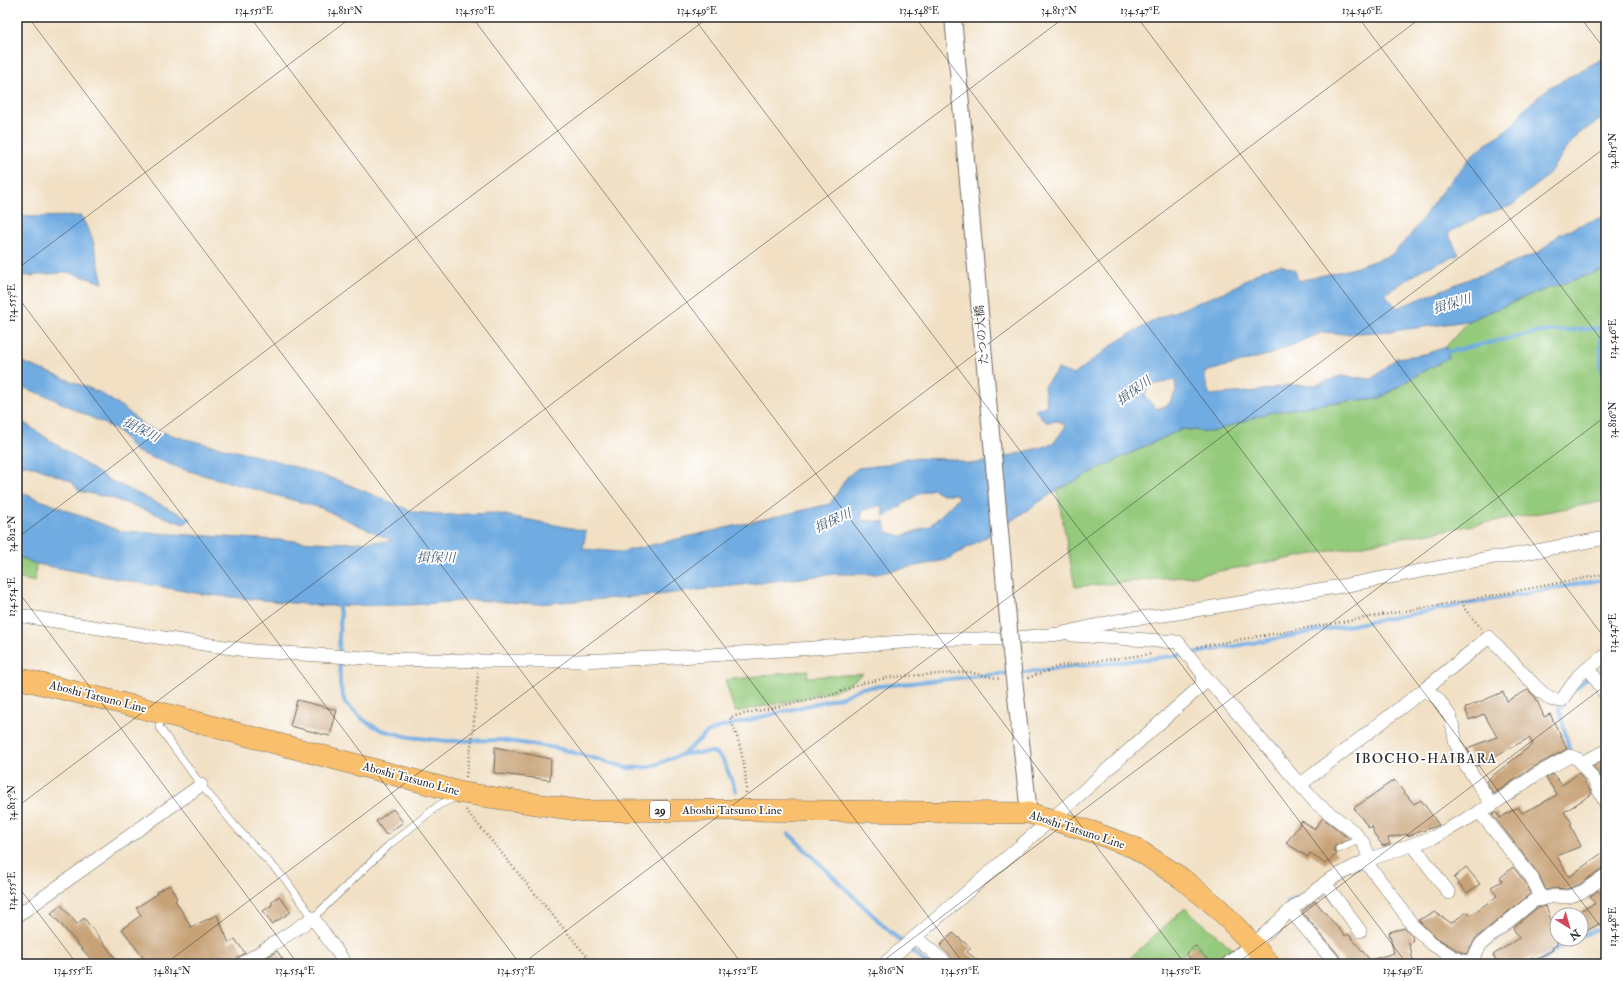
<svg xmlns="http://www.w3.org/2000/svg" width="1623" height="981" font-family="'IM FELL Double Pica','Noto Serif JP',serif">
<rect width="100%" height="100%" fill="#fff"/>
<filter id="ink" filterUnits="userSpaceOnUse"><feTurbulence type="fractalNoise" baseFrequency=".025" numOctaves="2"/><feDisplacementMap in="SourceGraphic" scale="8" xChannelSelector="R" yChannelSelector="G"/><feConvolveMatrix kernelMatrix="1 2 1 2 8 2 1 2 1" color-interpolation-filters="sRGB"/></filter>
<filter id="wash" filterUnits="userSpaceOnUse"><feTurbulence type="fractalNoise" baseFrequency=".012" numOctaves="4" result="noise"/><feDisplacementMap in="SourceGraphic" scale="16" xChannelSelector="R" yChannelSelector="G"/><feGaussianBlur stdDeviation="0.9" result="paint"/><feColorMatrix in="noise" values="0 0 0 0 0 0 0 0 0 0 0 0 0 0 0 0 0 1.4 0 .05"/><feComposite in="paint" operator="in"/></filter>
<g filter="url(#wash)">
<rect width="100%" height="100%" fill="#f1e0c4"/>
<g fill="#94ca7c" stroke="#607a54">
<polygon points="1606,269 1606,501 1192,576 1075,587 1057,490 1116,460 1182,429 1212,432 1269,413 1329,403 1380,398 1420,373 1449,358 1446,347 1468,321 1535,293"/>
<polygon points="17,556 36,564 35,582 17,578"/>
<polygon points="808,670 807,677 863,674 843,688 805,698 735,712 725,680"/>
<polygon points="1185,908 1234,950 1218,964 1212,957 1207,959 1194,945 1172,964 1136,964 1130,958"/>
</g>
<g fill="#70abe1" stroke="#4e6b86" fill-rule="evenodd">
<path d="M1606,57V116L1577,135L1546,177L1511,206L1486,214L1448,233L1459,255L1423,269L1385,294L1397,308L1474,277L1502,268L1539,252L1560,234L1580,225L1606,216V269L1535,293L1468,321L1393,331L1344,334L1323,332L1271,354L1205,372L1206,385L1210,395L1258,391L1288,385H1317L1340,376L1372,379L1397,358L1425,354L1446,347L1449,358L1420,373L1380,398L1329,403L1269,413L1212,432L1182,429L1116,460L1057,490L993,533L946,560L876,574H834L657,595L537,604L472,600L411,605L323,606L201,594L36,564L17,556V491L120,531L332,543L393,541L321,508L182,469L135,451L119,431L49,397L17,385V360L99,392L125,409L146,427L185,439L274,460L340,481L414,512L445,515L494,513L586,531L583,549L621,552L830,504L847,477L858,468L885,465L906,458L952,459L969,464L991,461L1053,444L1066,426L1059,421L1046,422L1035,410L1047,405L1044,386L1058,369L1074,375L1116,342L1157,319L1231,289L1262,270L1281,265L1295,270L1298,281L1351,269L1391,255L1409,237L1442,191L1474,153L1514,124L1523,110L1550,87ZM1175,380L1176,391L1168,405L1156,409L1145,396L1148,386ZM933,489L942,494H956L958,498L930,526L902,536L887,532L885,522L861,520L863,510L882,505L884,517L920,493Z"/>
<polygon points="81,216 92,237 103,283 68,272 30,276 17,275 17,217"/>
<polygon points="17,418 109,480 191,519 184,524 111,498 79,491 71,481 29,465 17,466"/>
</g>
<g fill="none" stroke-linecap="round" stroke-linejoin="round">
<g stroke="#70abe1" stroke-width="4">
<polyline points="1442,353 1538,332 1601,328 1601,365 1606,395"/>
<polyline points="337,601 341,616 339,634 340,685 345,703 365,721 381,730 409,737 448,741 500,740 557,748 629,768 650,767 683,754 714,752 723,760 736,791"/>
<polyline points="1191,654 1606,579"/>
<polyline points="1016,673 1184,655"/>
<polyline points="1576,689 1591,674"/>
<polyline points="1563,705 1559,708 1570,753 1568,754"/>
<polyline points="683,754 707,733 721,727 842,697 861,688 1009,673"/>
<polyline points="789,834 885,927 927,964"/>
<polyline points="1288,903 1298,897"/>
<polyline points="1581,936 1606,926"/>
<polyline points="1537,964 1569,941 1575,939"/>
</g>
</g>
<g id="blocks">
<g fill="#c7a277">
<polygon points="1528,690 1536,698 1544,717 1550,714 1567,749 1530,769 1494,794 1486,781 1533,744 1529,738 1476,766 1467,748 1497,737 1484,714 1469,720 1465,708 1503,692 1507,701"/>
<polygon points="297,700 337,710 330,736 290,726"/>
<polygon points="495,747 551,759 550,780 494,773"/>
<polygon points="1606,760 1606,786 1593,766"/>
<polygon points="1579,773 1592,794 1564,812 1572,823 1570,824 1581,846 1557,856 1569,877 1606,850 1606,867 1601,869 1580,884 1567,889 1554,888 1546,890 1538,873 1492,814 1496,812 1500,818 1518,807 1522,813 1557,795 1546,778 1553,774 1562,785"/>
<polygon points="1394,780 1414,804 1421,800 1439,825 1408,836 1407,834 1388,838 1390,844 1383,846 1374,834 1372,826 1369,828 1354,808"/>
<polygon points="393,809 403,822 386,835 376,821"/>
<polygon points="1323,818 1349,839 1335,846 1333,850 1337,854 1325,864 1310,853 1308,857 1286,843 1302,821 1314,829"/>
<polygon points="1466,867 1480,884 1467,893 1454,878"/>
<polygon points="1513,867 1525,882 1531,893 1476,938 1466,954 1457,950 1437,938 1418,920 1435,912 1451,923 1467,912 1471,915 1497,896 1491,887 1502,881 1500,878"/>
<polygon points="170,885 177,899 175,900 191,927 217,915 229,943 235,939 245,953 237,958 234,964 148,964 122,929 141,915 136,908 157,894 156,892"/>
<polygon points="1598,890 1606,900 1606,920 1581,934 1581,910 1595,904 1590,897"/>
<polygon points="279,896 291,912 272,924 263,911 272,905 272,901"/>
<polygon points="1315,901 1345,936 1348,934 1370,960 1394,953 1389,932 1405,928 1412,936 1413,942 1409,943 1414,964 1344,964 1342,959 1302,912"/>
<polygon points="61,905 77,924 84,918 120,964 95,964 51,913"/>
<polygon points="1546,906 1552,923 1557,921 1557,945 1552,948 1553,950 1534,960 1532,957 1521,964 1499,964 1493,955 1519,938 1513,928 1537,908"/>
<polygon points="953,933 971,948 967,952 982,964 959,964 940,946"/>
<polygon points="1195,946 1212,964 1195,964 1186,954"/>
<polygon points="277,951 286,964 257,964"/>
</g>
</g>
</g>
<g filter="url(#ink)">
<use href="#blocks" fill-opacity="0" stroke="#706a61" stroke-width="1"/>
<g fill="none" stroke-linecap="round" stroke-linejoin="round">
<g stroke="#706a61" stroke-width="8">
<g id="service">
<polyline points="162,715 159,727 201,785 236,827 285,879 313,918 389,845 439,805 456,797"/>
<polyline points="1339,849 1360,839"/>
</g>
</g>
<g stroke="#706a61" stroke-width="14">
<g id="minor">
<polyline points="17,615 176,640 253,651 382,659 479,661 576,661 680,657 947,639 1005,639 1059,634 1116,621 1171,614 1342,586 1494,557 1503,557 1606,538"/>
<polyline points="1072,635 1178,642 1204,675 1316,803 1354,832 1364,844 1370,859"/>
<polyline points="1589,668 1606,695"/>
<polyline points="1425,689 1438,699 1451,718 1456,744 1466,765 1492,805"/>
<polyline points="1581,763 1606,751"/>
<polyline points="1301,784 1425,689 1489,637 1537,688 1550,699 1561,701 1579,675 1606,655"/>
<polyline points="1479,811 1532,878 1542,899"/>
<polyline points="1413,845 1449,893"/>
<polyline points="1365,861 1393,897 1413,926 1432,944 1453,957 1471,964"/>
<polyline points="1325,883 1360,931"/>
<polyline points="1290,910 1336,964"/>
<polyline points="17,916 201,785"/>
<polyline points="915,937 947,964"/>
<polyline points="1253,945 1292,909 1329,880 1365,861 1434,837 1492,805 1534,776 1570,756 1578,759 1594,780 1606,804"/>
<polyline points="1470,963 1481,944 1533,901 1554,896 1568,897 1584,891 1606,875"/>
<polyline points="242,964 313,918 346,964"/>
<polyline points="884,964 1070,803 1201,686 1204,675"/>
</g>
</g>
<g stroke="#706a61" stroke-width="18">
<g id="tertiary">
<polyline points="1011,652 1029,813"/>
<polyline points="1230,964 1253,945"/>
</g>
</g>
<g stroke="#706a61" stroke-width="22">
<polyline id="primary" points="17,678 162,713 463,793 583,811 745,810 1029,813 1093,832 1135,848 1181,878 1218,908 1253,945 1269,964"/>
</g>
<g stroke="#706a61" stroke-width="2.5" stroke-dasharray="1 3" stroke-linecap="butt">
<polyline points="1481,628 1464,608 1463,601 1606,574"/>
<polyline points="1197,647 1463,601"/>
<polyline points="1028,678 1060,666 1151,654"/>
<polyline points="466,777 473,733 478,673"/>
<path d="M746,793C747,767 739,741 730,717L832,695L862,683L892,677L969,672L1000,679"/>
<polyline points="466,810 593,964"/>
</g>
<use href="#service" stroke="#fff" stroke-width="7"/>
<use href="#minor" stroke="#fff" stroke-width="13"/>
<use href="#tertiary" stroke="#fff" stroke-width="16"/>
<use href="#primary" stroke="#f9bf6c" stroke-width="21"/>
<g stroke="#706a61" stroke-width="18" stroke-linecap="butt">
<polyline id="tertiary-bridge" points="953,17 1011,652"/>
</g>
<use href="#tertiary-bridge" stroke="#fff" stroke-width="16"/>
</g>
</g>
<path fill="none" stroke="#2b2b2b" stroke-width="1" stroke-opacity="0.45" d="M28,17L742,964M250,17L964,964M472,17L1185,964M693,17L1407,964M915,17L1606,934M1137,17L1606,640M1358,17L1606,346M1580,17L1606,51M17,269L352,17M17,296L520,964M17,538L709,17M17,590L298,964M17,807L1065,17M17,885L77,964M165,964L1422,17M522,964L1606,147M879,964L1606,416M1236,964L1606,685M1592,964L1606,954"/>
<g text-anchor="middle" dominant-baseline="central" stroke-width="3.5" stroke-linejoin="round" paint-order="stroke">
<rect fill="#fff" stroke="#6b6b6b" stroke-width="1" x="650" y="801" width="20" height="18" rx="3"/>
<g font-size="11" font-weight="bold" fill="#2b2b2b">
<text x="660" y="810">29</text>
</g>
<g font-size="12" fill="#2b2b2b" stroke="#fff">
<text transform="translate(982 335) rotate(-95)">たつの大橋</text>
<text transform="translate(98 697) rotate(14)">Aboshi Tatsuno Line</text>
<text transform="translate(411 779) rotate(15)">Aboshi Tatsuno Line</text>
<text x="732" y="810">Aboshi Tatsuno Line</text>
<text transform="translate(1077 830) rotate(18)">Aboshi Tatsuno Line</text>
</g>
<g font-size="13" font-style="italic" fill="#475e74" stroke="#fff">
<text transform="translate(1452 304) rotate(-17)">揖保川</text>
<text transform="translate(1134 391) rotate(-36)">揖保川</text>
<text transform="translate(141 430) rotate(27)">揖保川</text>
<text transform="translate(833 521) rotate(-25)">揖保川</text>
<text x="436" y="558">揖保川</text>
</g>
<g font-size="14" letter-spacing="1" fill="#2b2b2b" stroke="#fff">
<text x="1426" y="758">IBOCHO-HAIBARA</text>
</g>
</g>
<rect width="1623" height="981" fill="none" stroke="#fff" stroke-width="44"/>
<g transform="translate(1569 927) rotate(143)"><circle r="19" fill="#ffffff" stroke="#aaaaaa"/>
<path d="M0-3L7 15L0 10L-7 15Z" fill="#d1495b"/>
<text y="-6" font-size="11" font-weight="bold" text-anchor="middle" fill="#2b2b2b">N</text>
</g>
<rect x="22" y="22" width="1579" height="937" fill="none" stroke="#2b2b2b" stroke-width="1.5"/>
<g font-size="10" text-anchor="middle" fill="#2b2b2b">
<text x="254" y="14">134.551°E</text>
<text x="345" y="14">34.811°N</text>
<text x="475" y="14">134.550°E</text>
<text x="697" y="14">134.549°E</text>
<text x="919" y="14">134.548°E</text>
<text x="1059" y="14">34.813°N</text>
<text x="1140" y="14">134.547°E</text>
<text x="1362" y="14">134.546°E</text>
<text transform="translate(1612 151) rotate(-90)" y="4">34.815°N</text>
<text transform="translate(11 303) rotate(-90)" y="4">134.553°E</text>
<text transform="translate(1612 339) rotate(-90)" y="4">134.546°E</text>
<text transform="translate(1612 420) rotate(-90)" y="4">34.816°N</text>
<text transform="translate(11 534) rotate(-90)" y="4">34.812°N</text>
<text transform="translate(11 597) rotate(-90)" y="4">134.554°E</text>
<text transform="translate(1612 633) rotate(-90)" y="4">134.547°E</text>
<text transform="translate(11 803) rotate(-90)" y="4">34.813°N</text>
<text transform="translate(11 891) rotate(-90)" y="4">134.555°E</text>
<text transform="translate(1612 927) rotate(-90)" y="4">134.548°E</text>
<text x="73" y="974">134.555°E</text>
<text x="172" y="974">34.814°N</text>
<text x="295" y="974">134.554°E</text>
<text x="516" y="974">134.553°E</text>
<text x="738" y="974">134.552°E</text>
<text x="886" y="974">34.816°N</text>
<text x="960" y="974">134.551°E</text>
<text x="1181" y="974">134.550°E</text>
<text x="1403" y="974">134.549°E</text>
</g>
</svg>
